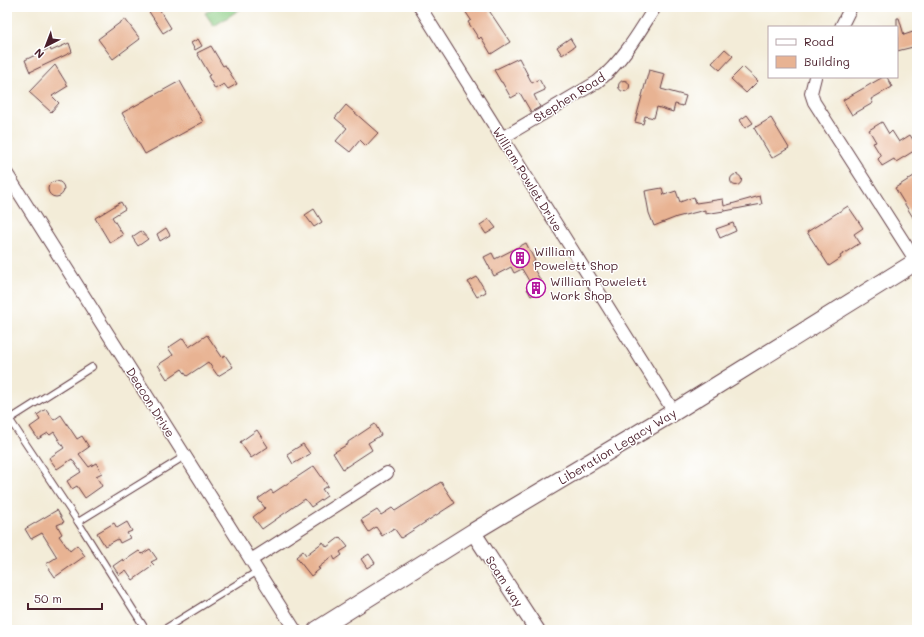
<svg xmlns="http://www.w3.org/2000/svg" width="924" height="637" font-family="Mali,sans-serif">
<rect width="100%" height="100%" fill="#fff"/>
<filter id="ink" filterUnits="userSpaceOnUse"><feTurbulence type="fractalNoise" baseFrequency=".025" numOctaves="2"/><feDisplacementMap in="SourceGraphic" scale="8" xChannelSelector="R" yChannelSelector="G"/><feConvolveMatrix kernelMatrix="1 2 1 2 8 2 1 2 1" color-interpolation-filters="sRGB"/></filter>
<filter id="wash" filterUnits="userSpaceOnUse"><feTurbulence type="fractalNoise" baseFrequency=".012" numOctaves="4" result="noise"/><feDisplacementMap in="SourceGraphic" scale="16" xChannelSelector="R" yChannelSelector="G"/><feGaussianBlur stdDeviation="0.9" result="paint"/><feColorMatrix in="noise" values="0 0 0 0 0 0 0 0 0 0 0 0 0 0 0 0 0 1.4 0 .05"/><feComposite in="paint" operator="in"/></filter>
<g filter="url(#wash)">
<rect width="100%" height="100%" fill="#f3ecd8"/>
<polygon fill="#8ccd84" stroke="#6b7658" points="215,7 241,7 242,8 214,26 205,13"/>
<g id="blocks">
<g fill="#e8b393">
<polygon points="146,7 158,7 171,28 163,33"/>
<polygon points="470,7 483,7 485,11 488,9 510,42 491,54 481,37 479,39 468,22 471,20 465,11"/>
<polygon points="897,18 899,18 904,35 913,32 917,46 897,51"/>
<polygon points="125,19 140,39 113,59 98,39"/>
<polygon points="570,38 575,46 562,55 557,47"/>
<polygon points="198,39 202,46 195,50 191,43"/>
<polygon points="69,43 72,52 30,72 25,60 50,48 51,51"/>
<polygon points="211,46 223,66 225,65 237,84 228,89 224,84 215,89 208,76 210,75 197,53"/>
<polygon points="725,49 733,56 720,70 712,63"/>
<polygon points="519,58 532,83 539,79 545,90 534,95 540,107 531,112 520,93 511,98 502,82 501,82 494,70"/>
<polygon points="55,65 68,86 52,96 59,103 51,112 29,92"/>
<polygon points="743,67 758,81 746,93 731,79"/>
<polygon points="649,70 665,74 661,89 686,96 683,106 675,104 673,112 657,107 654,118 645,116 643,124 635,122"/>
<polygon points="883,77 887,77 892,87 871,99 873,103 852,115 843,100"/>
<circle cx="624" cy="86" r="5.5"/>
<polygon points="180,81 203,122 145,154 122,113"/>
<polygon points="346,105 378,133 366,146 360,140 350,152 336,141 347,128 335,118"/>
<polygon points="747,115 753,123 745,128 740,120"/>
<polygon points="771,118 789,148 772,158 754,128"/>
<polygon points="882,122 889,134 892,131 899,142 910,135 917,146 917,149 896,162 894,159 882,166 878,159 881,156 873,143 876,142 869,130"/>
<polygon points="917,174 917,224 895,188"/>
<circle cx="736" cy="180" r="5.5"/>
<circle cx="56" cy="189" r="8"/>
<polygon points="662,188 664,195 676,191 680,202 694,197 696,203 723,199 724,206 760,196 762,204 725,211 724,208 724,211 705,214 705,210 677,217 654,226 649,213 645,191"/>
<polygon points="121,202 125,209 112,217 123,235 110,243 95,218"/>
<polygon points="848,206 863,228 854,234 860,243 840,256 841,258 829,266 807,232"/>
<polygon points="314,209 322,222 314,227 305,215"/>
<polygon points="489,219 496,228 486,234 480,225"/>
<polygon points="733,223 736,231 720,238 716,229"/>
<polygon points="166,228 170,235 160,241 157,234"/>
<polygon points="141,231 148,239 138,246 132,237"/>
<polygon points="526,243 535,261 531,264 545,288 531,296 527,289 532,286 522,269 514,273 511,267 494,276 484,257 492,253 495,259"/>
<polygon points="477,277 486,292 477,297 468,282"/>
<polygon points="207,335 222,357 225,355 233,367 218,376 208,362 187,376 182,369 167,379 158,365 173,355 168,348 183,338 189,347"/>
<polygon points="46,409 54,420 61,415 77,439 82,436 89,447 79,454 89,467 96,463 102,473 96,476 102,486 85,498 77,486 72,489 67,481 81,472 72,459 57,469 49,458 64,448 54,432 50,435 48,433 38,439 30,427 40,420 37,415"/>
<polygon points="375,424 381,435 368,443 372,450 343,469 333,453 348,444 348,442"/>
<polygon points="257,430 268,447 251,458 240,442"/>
<polygon points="303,444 310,454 293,464 287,454"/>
<polygon points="314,466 328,486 322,489 327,496 311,507 305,499 262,529 253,517 265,508 258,499 271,490 273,493"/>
<polygon points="441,482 455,503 401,538 394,528 382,536 376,527 369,532 361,520 377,510 381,515 392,508 395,511"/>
<polygon points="57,510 64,522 57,525 62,534 59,536 70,551 77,545 85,556 55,577 46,564 57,557 42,533 31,539 25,529"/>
<polygon points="127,522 132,531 127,533 130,538 120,543 118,539 105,546 97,533 114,523 117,528"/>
<polygon points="340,537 348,547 340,552 342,555 335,560 333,556 318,568 320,569 311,576 296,557 303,551 306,555 323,542 327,547"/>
<polygon points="150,549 157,559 151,562 154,565 133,580 126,570 119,575 113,566 123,559 124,561 139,551 142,554"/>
<polygon points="369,554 375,563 367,568 361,559"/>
</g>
</g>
</g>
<g filter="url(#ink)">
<use href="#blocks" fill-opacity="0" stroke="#633e45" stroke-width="1"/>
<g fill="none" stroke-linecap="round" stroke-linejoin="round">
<g stroke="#633e45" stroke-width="8">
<g id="service">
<polyline points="10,420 78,522 146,630"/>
<polyline points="7,421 92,367"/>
<polyline points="78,522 185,456"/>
<polyline points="7,627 9,630"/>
<polyline points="163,630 258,571"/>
</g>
</g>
<g stroke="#633e45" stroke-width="14">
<g id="minor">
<polyline points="420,7 674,412"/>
<polyline points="841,27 851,7"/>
<polyline points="815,77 811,93 814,102 916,261"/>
<path d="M502,138L597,82C621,63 639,33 655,7"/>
<polyline points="7,174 295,630"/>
<polyline points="251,560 387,473"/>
</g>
</g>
<g stroke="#633e45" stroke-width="17">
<polyline id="tertiary" points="473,532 537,630"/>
</g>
<g stroke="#633e45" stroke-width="19">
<polyline id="secondary" points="317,630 473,532 674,412 917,261"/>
</g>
<use href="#service" stroke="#fff" stroke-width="6"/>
<use href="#minor" stroke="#fff" stroke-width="12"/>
<use href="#tertiary" stroke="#fff" stroke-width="15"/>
<use href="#secondary" stroke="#fff" stroke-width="17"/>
</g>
</g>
<defs>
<g id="building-ring" transform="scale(1)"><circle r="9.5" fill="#fff" stroke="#b5179e" stroke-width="1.5"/><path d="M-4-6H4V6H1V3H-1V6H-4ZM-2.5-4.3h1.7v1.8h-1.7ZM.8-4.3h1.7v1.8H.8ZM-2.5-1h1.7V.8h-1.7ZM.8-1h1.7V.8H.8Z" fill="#b5179e"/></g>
</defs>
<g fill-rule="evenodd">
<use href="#building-ring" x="520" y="258"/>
<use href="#building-ring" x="536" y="288"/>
</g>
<g text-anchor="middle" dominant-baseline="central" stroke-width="3" stroke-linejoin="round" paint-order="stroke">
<g font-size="12" fill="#4a1f2b" stroke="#fff">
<text transform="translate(569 97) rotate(-32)">Stephen Road</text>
<text transform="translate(528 179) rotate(58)">William Powlet Drive</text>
<text transform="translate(151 402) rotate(58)">Deacon Drive</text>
<text transform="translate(617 446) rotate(-31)">Liberation Legacy Way</text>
<text transform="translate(505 581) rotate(57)">Scam way</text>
</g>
<g font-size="12" fill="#4a1f2b" stroke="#fff" text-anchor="start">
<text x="534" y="251">William<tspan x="534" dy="14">Powelett Shop</tspan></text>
<text x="550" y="281">William Powelett<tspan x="550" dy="14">Work Shop</tspan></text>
</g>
</g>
<rect width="924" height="637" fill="none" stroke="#fff" stroke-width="24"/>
<rect x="768" y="26" width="130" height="52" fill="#ffffff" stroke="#b7a5aa"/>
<rect x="776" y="39" width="20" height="6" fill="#ffffff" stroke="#b7a5aa"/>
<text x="804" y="46" font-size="12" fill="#4a1f2b">Road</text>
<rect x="776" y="56" width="20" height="12" fill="#e8b393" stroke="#b7a5aa"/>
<text x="804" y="66" font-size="12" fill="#4a1f2b">Building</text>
<g transform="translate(46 46) rotate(222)" stroke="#ffffff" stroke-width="3" paint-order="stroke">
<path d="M0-3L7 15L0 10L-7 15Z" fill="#4a1f2b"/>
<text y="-6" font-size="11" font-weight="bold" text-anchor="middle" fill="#4a1f2b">N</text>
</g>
<path d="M28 603v6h74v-6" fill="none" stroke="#4a1f2b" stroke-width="2"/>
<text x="34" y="603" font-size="12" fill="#4a1f2b" stroke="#ffffff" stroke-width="3" paint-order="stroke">50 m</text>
</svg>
